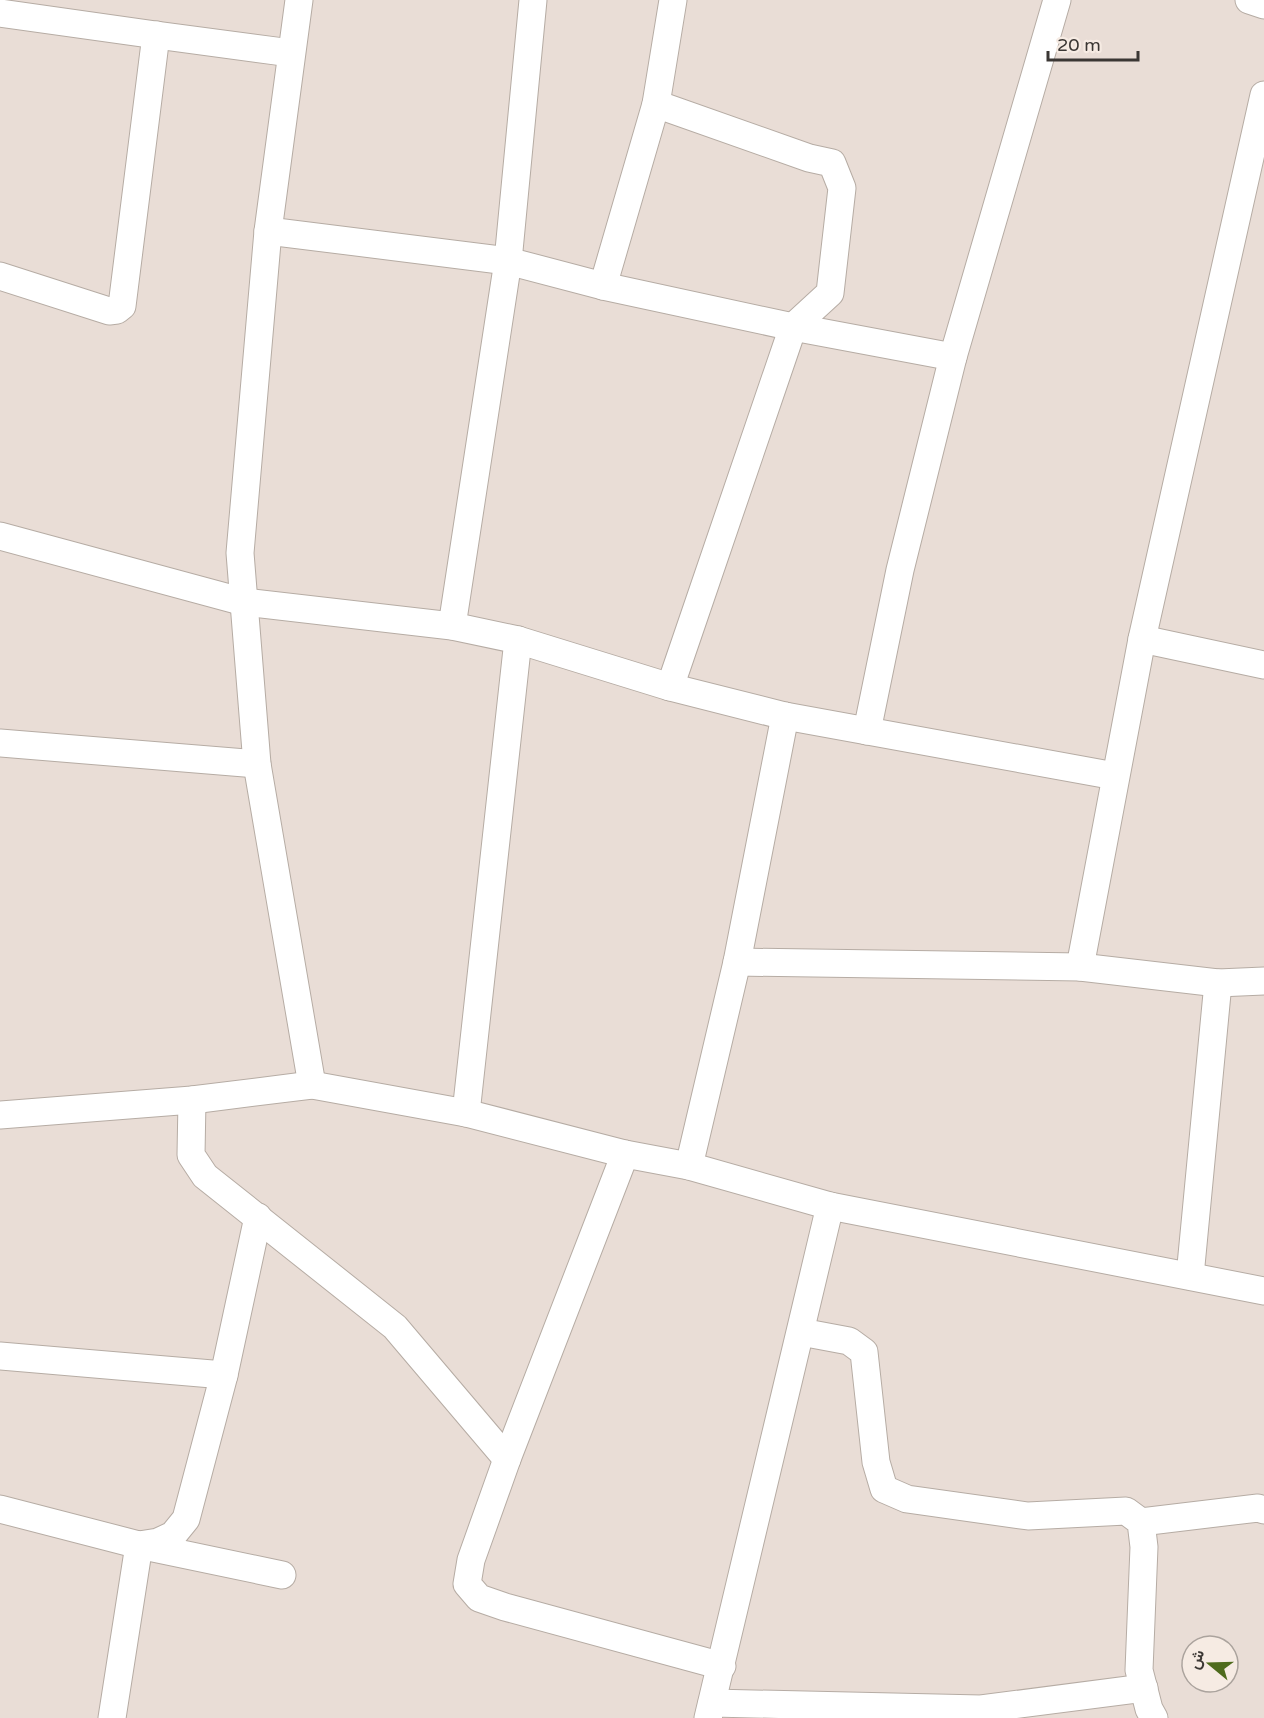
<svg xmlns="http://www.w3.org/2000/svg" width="1264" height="1718" font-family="'Varela Round',Vazirmatn,sans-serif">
<rect width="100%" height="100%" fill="#e9ddd6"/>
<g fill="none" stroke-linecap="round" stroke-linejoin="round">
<g stroke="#b6aca4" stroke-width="29">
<g id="minor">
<polyline points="299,0 268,231 240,553 257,764 312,1085"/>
<polyline points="1249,0 1264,5"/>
<polyline points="0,13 156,35 291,53"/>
<polyline points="656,104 809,158 832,163 842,188 830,293 793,327 670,687"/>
<polyline points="268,231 508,261 603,286 793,327 953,357"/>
<polyline points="0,276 109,311 117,310 122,306 156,35"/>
<polyline points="603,286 656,104 673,0"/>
<polyline points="0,536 244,602 452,626 518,640 670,687 785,716 1115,776"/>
<polyline points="452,626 508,261 533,0"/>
<polyline points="1142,639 1264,665"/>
<polyline points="867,731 900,570 953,357 1057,0"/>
<polyline points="0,743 257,764"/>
<polyline points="737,962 1080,967 1218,983 1264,981"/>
<polyline points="1080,967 1142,639 1264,95"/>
<polyline points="192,1100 191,1155 205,1176 395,1327 507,1459"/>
<polyline points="466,1113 518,640"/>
<polyline points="0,1115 192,1100 312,1085 466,1113 625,1154 689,1166 830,1206 1264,1291"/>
<polyline points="625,1154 507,1459 471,1560 467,1584 479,1598 505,1607 722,1666"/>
<polyline points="689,1166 737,962 785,716"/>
<polyline points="1190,1276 1218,983"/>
<polyline points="801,1332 849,1341 864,1352 876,1462 884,1489 907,1499 1028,1516 1126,1511 1141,1522 1144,1547 1139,1670 1149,1709 1154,1718"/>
<polyline points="0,1356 224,1375"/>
<polyline points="0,1509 139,1545 158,1542 173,1535 186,1519 224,1375 258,1217"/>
<polyline points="1141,1522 1258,1508 1264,1510"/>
<polyline points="712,1703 981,1709 1144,1688"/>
<polyline points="112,1718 139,1545 282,1575"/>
<polyline points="708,1718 830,1206"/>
</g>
</g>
<use href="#minor" stroke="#fff" stroke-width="27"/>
</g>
<g transform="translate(1210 1664) rotate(289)"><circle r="28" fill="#f6ebe3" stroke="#aba39d" stroke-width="1.5"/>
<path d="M0-4.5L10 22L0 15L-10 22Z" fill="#4e6a1c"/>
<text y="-9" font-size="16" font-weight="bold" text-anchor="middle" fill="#3b3734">ش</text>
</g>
<path d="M1048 51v9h90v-9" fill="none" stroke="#3b3734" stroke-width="3"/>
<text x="1057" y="51" font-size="18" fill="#3b3734" stroke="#f6ebe3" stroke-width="4.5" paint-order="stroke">20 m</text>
</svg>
